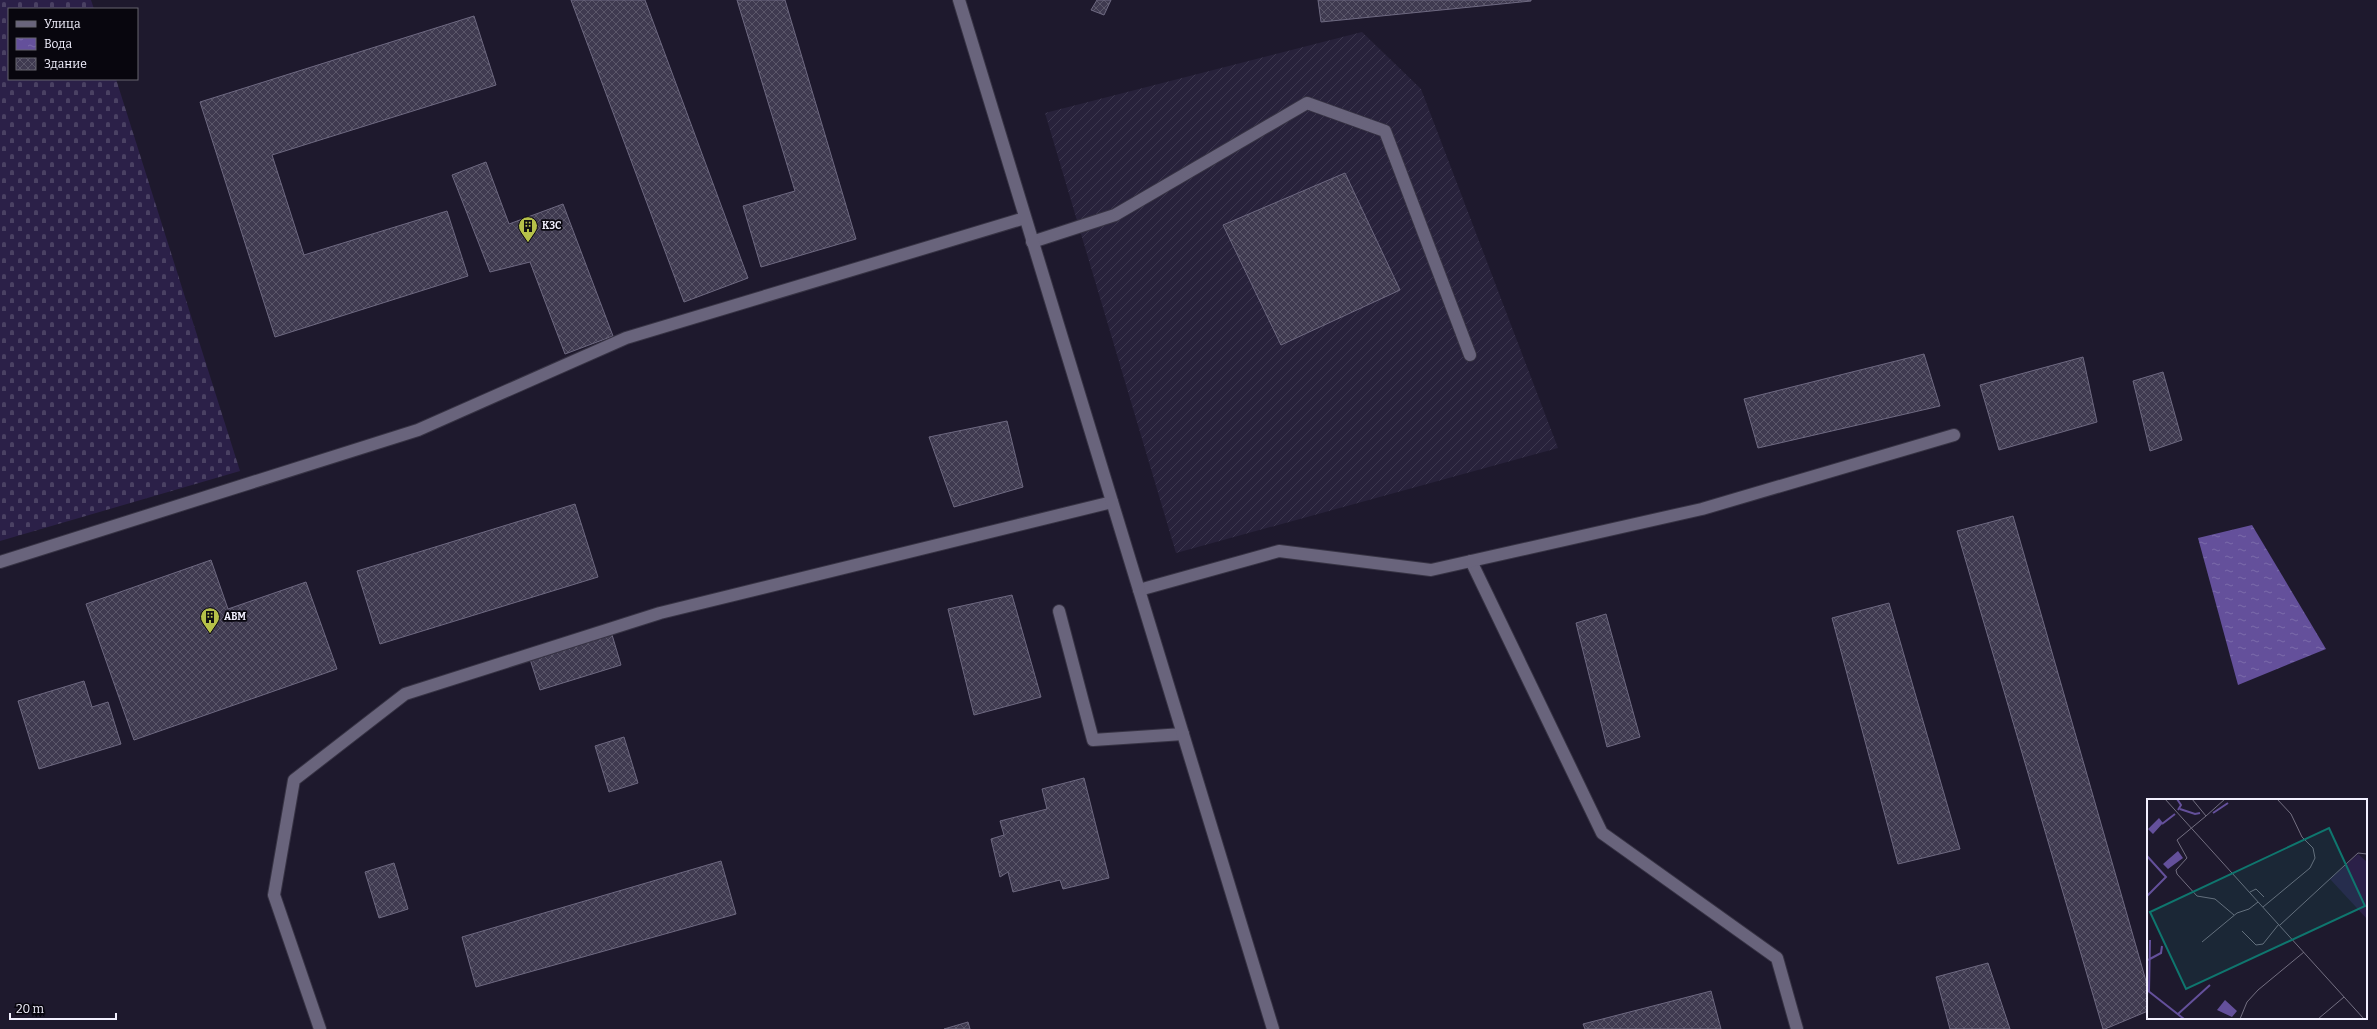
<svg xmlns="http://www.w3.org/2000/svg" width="2377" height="1029" font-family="Bitter,serif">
<defs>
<pattern id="industrial-furrows" width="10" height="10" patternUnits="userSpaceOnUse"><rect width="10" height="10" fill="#28223b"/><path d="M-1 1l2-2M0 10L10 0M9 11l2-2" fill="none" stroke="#3d384f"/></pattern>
<pattern id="cemetery-stones" width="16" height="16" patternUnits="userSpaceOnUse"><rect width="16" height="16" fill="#2b2048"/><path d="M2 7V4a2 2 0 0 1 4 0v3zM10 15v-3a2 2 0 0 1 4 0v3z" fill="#4a4163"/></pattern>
<pattern id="water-ripples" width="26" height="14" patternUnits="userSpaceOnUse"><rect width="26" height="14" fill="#64509b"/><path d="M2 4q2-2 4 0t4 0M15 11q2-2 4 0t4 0" fill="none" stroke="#7b6aaa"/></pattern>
<pattern id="building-cross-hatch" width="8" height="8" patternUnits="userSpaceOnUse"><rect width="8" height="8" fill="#3f3a50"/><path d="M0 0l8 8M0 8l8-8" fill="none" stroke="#5b576a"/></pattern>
</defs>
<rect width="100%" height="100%" fill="#1e192d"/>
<polygon fill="url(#industrial-furrows)" points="1362,32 1421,89 1558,448 1176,553 1045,113"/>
<polygon fill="url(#cemetery-stones)" points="0,0 91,0 94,9 9,9 9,79 116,79 240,471 0,541"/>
<polygon fill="url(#water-ripples)" points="2252,525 2326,649 2238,685 2198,538"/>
<g fill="url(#building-cross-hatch)" stroke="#6e6981">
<polygon points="571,0 645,0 748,278 684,302"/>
<polygon points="737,0 785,0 856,239 761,267 743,206 795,191"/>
<polygon points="1097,0 1111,0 1104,15 1091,10"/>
<polygon points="1318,0 1531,0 1531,1 1321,22"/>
<polygon points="474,16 496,85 272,155 304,255 447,211 468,276 275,337 200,102"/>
<polygon points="486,162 509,224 563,204 613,336 565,354 530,262 490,272 452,175"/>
<polygon points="1345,173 1400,290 1281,345 1223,225"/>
<polygon points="1924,354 1940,406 1758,448 1744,399"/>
<polygon points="2083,357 2097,422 1999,450 1980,385"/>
<polygon points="2163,372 2182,440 2150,451 2133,381"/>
<polygon points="1007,421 1023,487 954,507 929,437"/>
<polygon points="575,504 598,577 380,644 357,571"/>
<polygon points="2013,516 2148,988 2148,1011 2105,1029 2103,1029 1957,531"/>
<polygon points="211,560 228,609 306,582 337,669 134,740 86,604"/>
<polygon points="1012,595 1041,697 974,715 948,609"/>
<polygon points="1889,603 1960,849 1898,864 1832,618"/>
<polygon points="1606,614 1640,737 1607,747 1576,623"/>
<polygon points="610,628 621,665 540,690 528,653"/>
<polygon points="84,681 92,707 108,702 121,744 39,769 18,701"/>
<polygon points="624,737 638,783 609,792 595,746"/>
<polygon points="1084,778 1109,878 1063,889 1060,880 1013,892 1008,872 1000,877 991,839 1004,835 1000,821 1047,809 1042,789"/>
<polygon points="721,861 736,914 476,987 462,937"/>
<polygon points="394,863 408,909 379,918 365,872"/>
<polygon points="1988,963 2010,1029 1950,1029 1936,977"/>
<polygon points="1711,991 1721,1029 1585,1029 1583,1024"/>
<polygon points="968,1022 970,1029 944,1029"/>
</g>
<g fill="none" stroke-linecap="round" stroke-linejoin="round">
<g stroke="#373344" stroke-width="14">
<g id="lane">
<polyline points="1032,242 1115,215 1307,103 1385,131 1470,355"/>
<polyline points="1471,561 1602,833 1777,958 1797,1029"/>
<polyline points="0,562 418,430 626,338 1025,218"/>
<polyline points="1139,590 1279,551 1431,570 1702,509 1954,435"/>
<polyline points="1059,611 1093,740 1183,734"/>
<polyline points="320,1029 274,895 294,780 405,694 660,613 1112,502"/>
</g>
</g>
<g stroke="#373344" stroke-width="14">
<polyline id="secondary" points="959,0 1273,1029"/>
</g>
<use href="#lane" stroke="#69647c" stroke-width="12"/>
<use href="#secondary" stroke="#69647c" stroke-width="12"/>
</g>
<defs>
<g id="building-pin" transform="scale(1)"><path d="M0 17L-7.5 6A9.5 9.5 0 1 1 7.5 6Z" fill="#b6c149" stroke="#08060e"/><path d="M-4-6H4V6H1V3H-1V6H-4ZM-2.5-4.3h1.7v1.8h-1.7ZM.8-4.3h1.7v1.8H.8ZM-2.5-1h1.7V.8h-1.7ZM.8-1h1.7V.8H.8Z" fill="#111"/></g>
</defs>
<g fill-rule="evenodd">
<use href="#building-pin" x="528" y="226"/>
<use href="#building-pin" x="210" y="617"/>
</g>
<g text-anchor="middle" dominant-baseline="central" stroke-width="3.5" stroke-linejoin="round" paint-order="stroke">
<g font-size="10" font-weight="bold" fill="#f3f1ff" stroke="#08060e" text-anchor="start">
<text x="542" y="226">КЗС</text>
<text x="224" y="617">АВМ</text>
</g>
</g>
<g transform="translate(2147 799)">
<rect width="220" height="220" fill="#1e192d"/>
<path d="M211,55L220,63V120L183,80Z" fill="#2b2048"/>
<path d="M12,19L16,24L6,35L1,30ZM31,52L36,59L21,70L16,65ZM78,201L90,212L85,218L70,211Z" fill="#64509b"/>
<path fill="none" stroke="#64509b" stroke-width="2" d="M30,0L34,6L31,11M33,10L48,15L53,14M66,14L81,4M15,25L28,15M0,57L19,78L0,97M1,161L14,154L15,147M0,191L37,220M2,192L3,141M31,215L63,186"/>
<path fill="none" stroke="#736f81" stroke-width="1" d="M18,0L217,220M45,0L59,17L30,41L40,59L29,71L30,75L50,97L68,100L87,116M59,17L78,0M103,93L109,90L117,98M116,108L163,69L168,59L166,49L155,38L144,15L130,0M133,126L211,54L220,55M95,132L109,146L116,145L132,125M55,143L90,114L102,110L111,103M93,220L100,203L111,191L157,153M171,220L197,198"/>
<path fill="#0f766e" fill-opacity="0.15" stroke="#0f766e" stroke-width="2" d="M182,29L218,107L39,190L3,113Z"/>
<rect width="220" height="220" fill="none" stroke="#f3f1ff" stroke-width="2"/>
</g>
<rect x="8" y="8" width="130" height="72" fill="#08060e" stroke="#66646e"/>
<rect x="16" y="21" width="20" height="6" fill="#69647c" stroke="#66646e"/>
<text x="44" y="28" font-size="12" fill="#f3f1ff">Улица</text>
<rect x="16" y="38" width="20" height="12" fill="url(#water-ripples)" stroke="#66646e"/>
<text x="44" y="48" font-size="12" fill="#f3f1ff">Вода</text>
<rect x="16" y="58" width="20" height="12" fill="url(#building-cross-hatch)" stroke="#66646e"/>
<text x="44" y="68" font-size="12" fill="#f3f1ff">Здание</text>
<path d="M10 1013v6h106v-6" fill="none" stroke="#f3f1ff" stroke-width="2"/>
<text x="16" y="1013" font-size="12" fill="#f3f1ff" stroke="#08060e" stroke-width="3" paint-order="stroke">20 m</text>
</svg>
